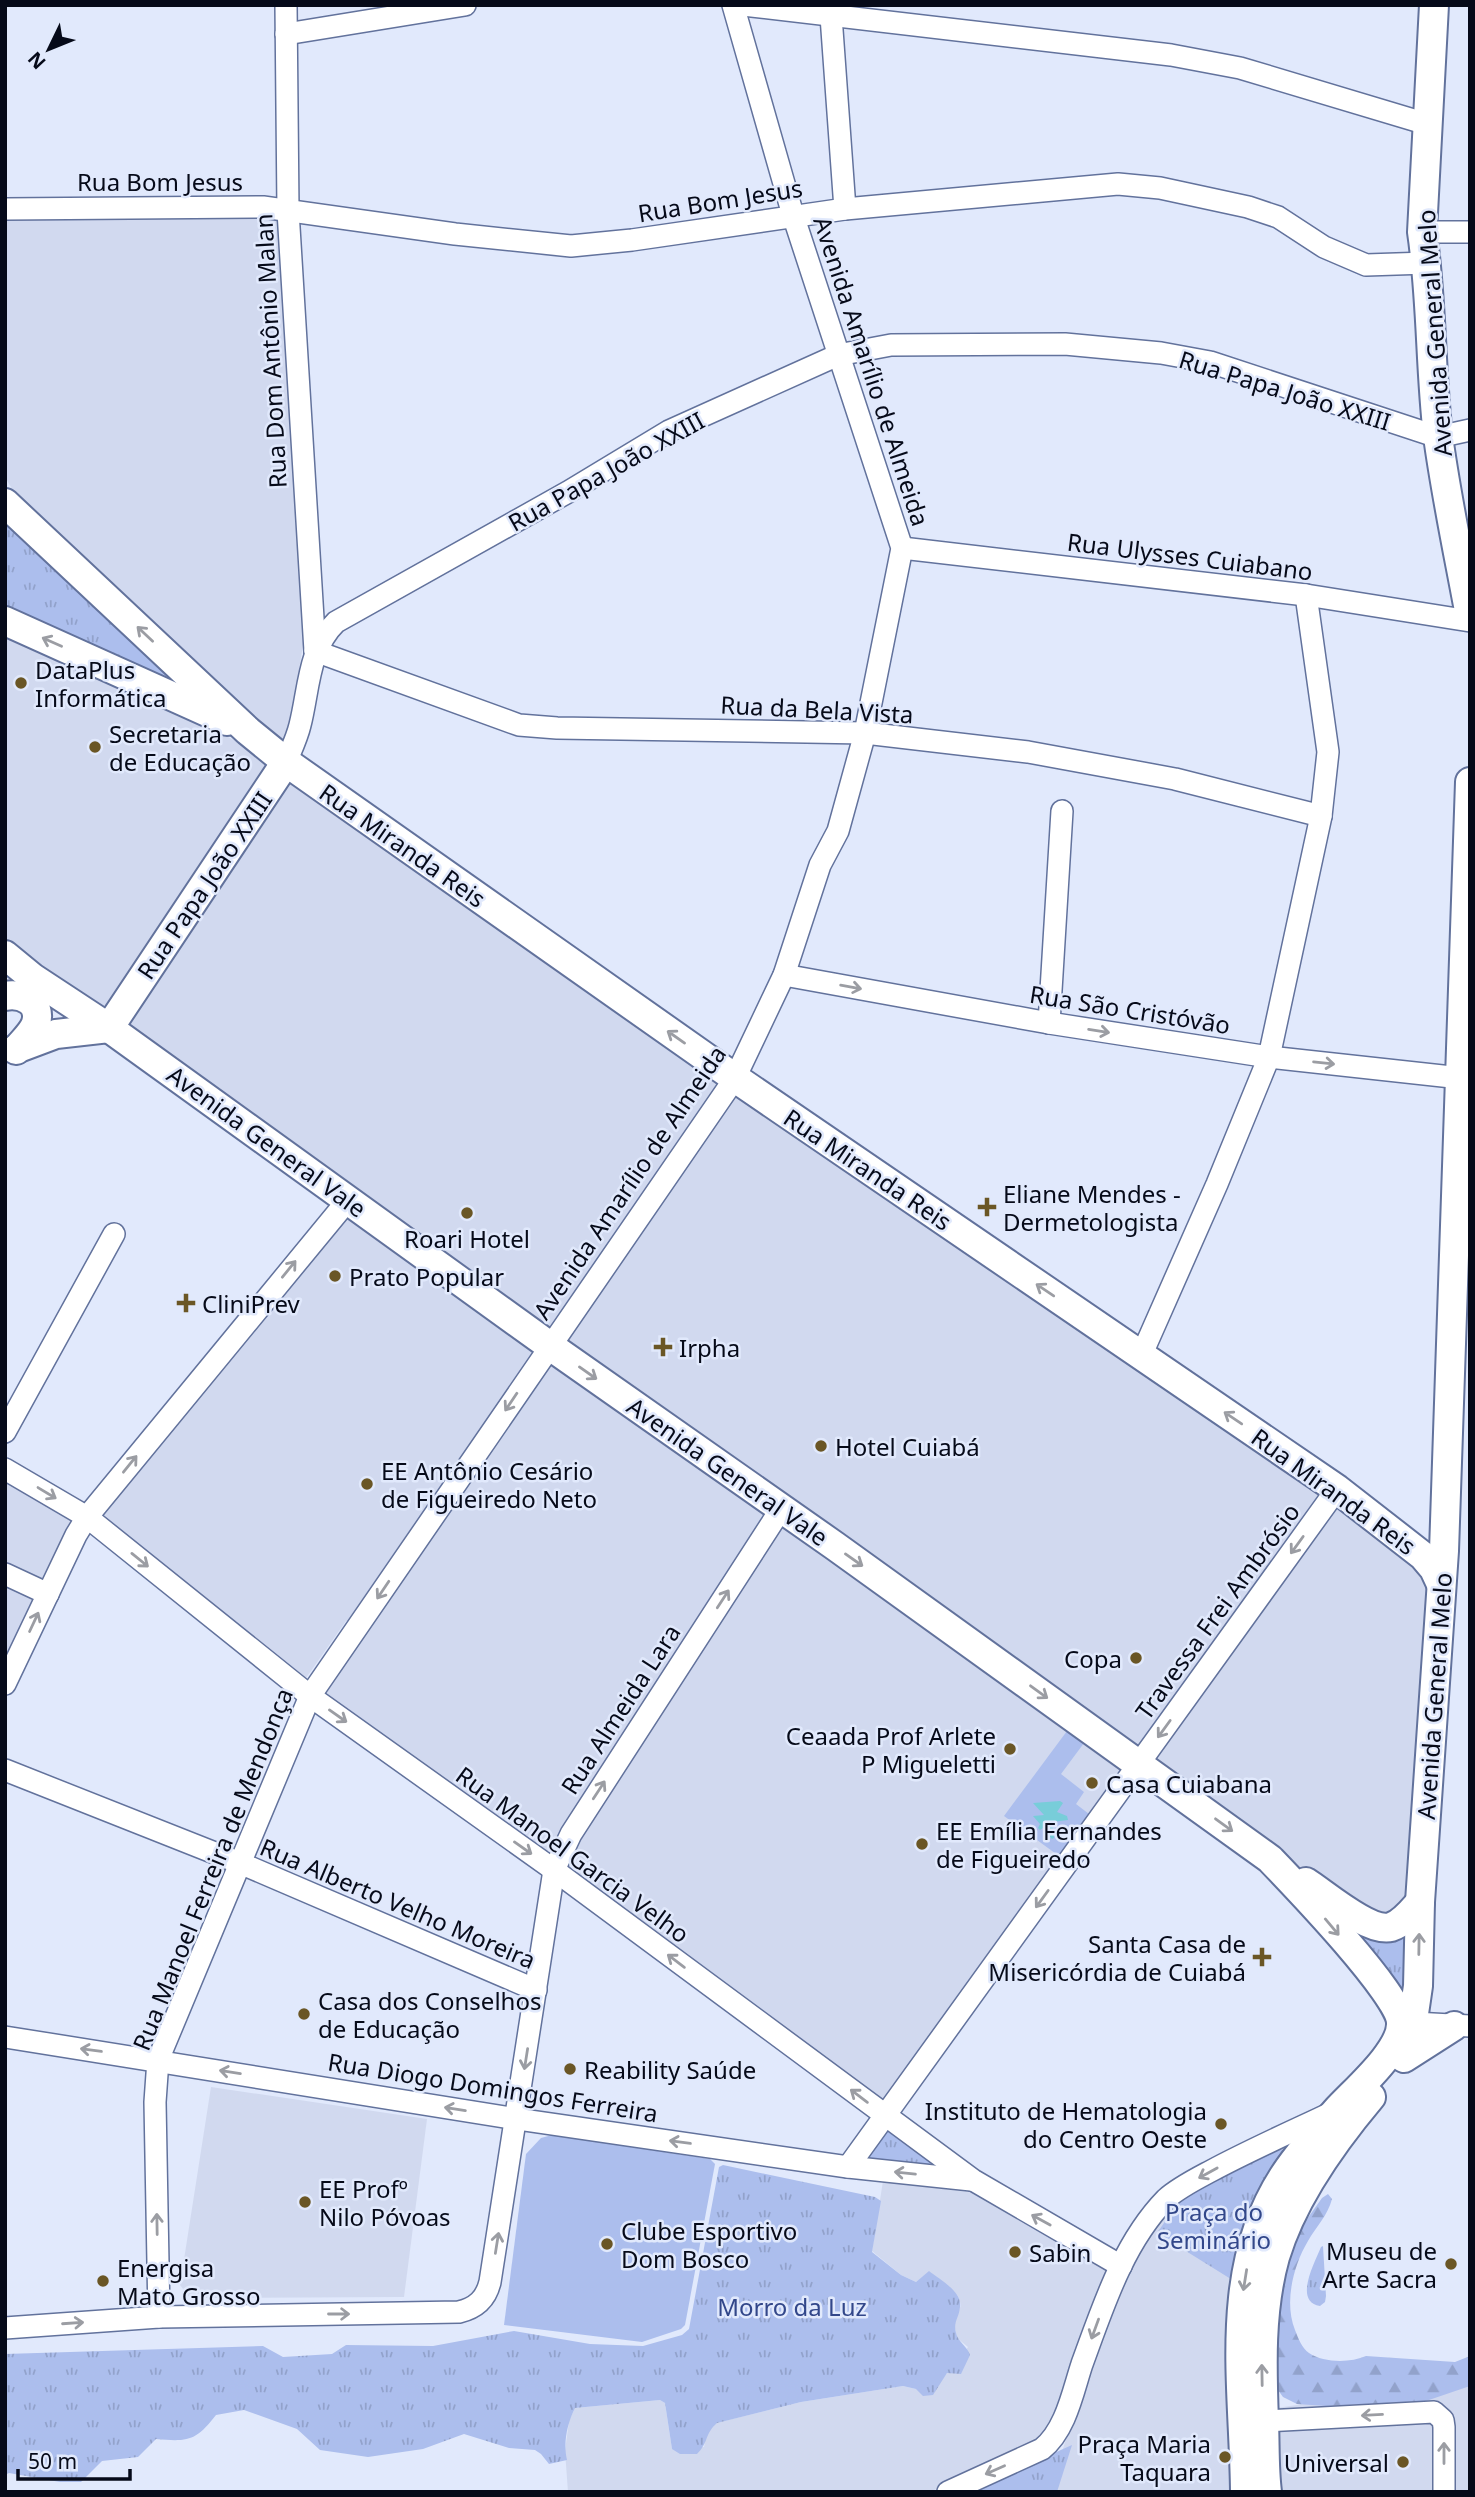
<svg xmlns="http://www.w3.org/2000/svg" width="1475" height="2497" font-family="'Noto Sans',sans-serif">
<defs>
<pattern id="forest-firs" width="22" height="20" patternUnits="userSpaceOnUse" patternTransform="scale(1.75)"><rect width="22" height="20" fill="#acbeed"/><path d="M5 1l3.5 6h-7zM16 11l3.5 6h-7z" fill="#92a2cb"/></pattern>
<pattern id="park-tufts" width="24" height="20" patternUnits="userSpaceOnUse" patternTransform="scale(1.75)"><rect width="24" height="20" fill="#acbeed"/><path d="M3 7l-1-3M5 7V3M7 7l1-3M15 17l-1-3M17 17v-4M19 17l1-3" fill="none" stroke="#92a2cb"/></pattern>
</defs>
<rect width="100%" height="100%" fill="#e1e9fc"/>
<g fill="#d1d9ef">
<polygon points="287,209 305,633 286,748 15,494 5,477 5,214"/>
<polygon points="5,629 33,639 244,745 277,768 108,1011 25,962 5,939"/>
<polygon points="289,777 728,1078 550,1328 133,1037 126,1019"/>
<polygon points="742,1085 1324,1489 1139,1746 561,1335"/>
<polygon points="345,1213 538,1347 349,1622 346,1621 306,1678 95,1514"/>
<polygon points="543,1354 771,1516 554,1857 321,1689"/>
<polygon points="5,1479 78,1520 5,1668"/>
<polygon points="1338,1495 1429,1566 1411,1902 1396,1916 1369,1919 1150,1757"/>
<polygon points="786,1521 1128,1768 882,2104 563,1864"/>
<polygon points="211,2087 427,2119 404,2297 190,2298 180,2285"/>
<polygon points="1279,2146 1289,2150 1238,2492 1049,2492 1071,2424 1130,2265 1154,2225 1179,2198"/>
<polygon points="883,2181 975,2193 1111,2269 1053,2425 1040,2440 930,2492 568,2492 565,2451 569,2421 575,2408 660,2400 665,2403 672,2449 704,2447 708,2430 716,2423 801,2402 903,2386 916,2389 938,2384 947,2373 952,2372 968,2347 957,2338 954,2324 961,2305 958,2296 929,2272 916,2282 901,2275 872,2251"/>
<polygon points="1470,2379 1470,2492 1272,2492 1270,2409"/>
</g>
<path fill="url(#forest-firs)" d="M1328,2194L1332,2199C1328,2215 1316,2227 1308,2241C1293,2266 1284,2303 1295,2330C1298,2338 1302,2348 1309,2353C1324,2363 1350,2363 1366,2356L1455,2362L1470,2356V2386L1426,2401L1326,2406L1297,2404L1283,2397L1275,2386L1277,2311L1292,2240L1322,2198Z"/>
<g fill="url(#park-tufts)">
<polygon points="5,519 39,555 187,687 185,692 5,610"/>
<polygon points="1328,1902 1405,1927 1410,2007"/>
<polygon points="883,2127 934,2163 931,2166 866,2160"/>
<polygon points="1277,2149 1285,2150 1234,2281 1157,2233 1178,2203 1227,2173"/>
<path d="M723,2165L875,2197L881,2201L872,2252L901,2275L916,2282L929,2271C939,2279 963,2292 960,2307C959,2318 953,2322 956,2333C958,2342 967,2346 970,2355L961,2374L947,2373L933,2395L923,2396L916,2389L903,2386L801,2402L717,2423C705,2433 708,2444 697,2454H680L672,2449L665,2403L660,2400L575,2408C567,2424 563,2443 567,2460L549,2464L541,2454L535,2450L509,2448L464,2434L423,2449L368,2457L320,2450L297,2429L244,2410L216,2415C196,2441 188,2442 156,2439L138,2457L102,2461L81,2482H60L9,2473L5,2475V2354L263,2346L283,2357L332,2354L346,2345L433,2346L514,2331L590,2344L643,2346L682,2335L689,2329L719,2167Z"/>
<path d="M1323,2246L1326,2296L1325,2302L1320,2306C1293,2302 1315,2262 1321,2247Z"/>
<polygon points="1072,2445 1057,2492 969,2492 1063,2449"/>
</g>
<g fill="#acbeed">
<polygon points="1067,1731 1084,1743 1061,1774 1084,1792 1076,1804 1089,1814 1059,1856 1004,1816"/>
<polygon points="552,2135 710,2159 715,2164 685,2325 681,2329 642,2342 504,2325 526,2154 541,2138"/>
</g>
<polygon fill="#78cdd9" points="1060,1801 1063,1803 1057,1812 1067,1816 1068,1820 1052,1822 1054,1838 1052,1839 1043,1828 1040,1830 1038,1828 1040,1824 1033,1816 1044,1815 1033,1803"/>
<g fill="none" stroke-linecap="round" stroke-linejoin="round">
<g stroke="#62729c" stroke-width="24">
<g id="minor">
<polyline points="286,5 288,211 315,651"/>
<polyline points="743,5 1171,55 1240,68 1427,124"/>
<polyline points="831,16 845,209"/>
<polyline points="286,34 465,5"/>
<polyline points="5,209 263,207 455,234 571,246 632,240 845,209 1118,184 1160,188 1248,207 1278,217 1324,247 1366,265 1427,263"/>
<polyline points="1422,232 1470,232"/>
<polyline points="902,548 1306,595 1470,621"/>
<polyline points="315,651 519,725 557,728 865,733 1028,752 1175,779 1321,816"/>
<path d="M286,762C291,750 297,738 300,725C309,690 308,649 336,622L568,492L669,431L838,355L891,345L1065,344L1161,353L1210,362L1438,437L1470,430"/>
<polyline points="784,975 1049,1023 1269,1057 1470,1079"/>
<polyline points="1049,1023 1062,811"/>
<polyline points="1141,1356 1217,1184 1269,1057 1321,816 1328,752 1306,595"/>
<polyline points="5,1432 114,1234"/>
<polyline points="5,1469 87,1517 310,1696 554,1870 973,2180 1121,2266"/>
<polyline points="5,1574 48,1594"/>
<polyline points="5,1684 76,1535 87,1517 348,1200"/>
<polyline points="5,1770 240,1863 536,1990"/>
<polyline points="1414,2023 1470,2026"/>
<polyline points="5,2037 517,2119 848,2167 971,2180"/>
<polyline points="848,2167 1337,1489"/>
<polyline points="159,2317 155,2102 158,2060 310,1696 735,1078 784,975 820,865 838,831 865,733 902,548 793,215 733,5"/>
<path d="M5,2328L159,2317L459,2312C476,2308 486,2299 490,2282L554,1870L571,1834L781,1509"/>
<polyline points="1264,2421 1434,2412 1443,2420 1444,2427 1444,2492"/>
<path d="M948,2492L1042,2449C1066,2430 1073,2391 1082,2364C1103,2307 1123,2243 1166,2199C1178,2188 1196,2179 1211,2171C1250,2150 1291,2132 1331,2113"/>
</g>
</g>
<g stroke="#62729c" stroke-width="32">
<g id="major">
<path d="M1434,5L1422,232C1432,299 1430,368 1438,436C1446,496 1459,556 1470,616"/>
<polyline points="5,503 248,731 286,762 735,1078 1337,1489 1423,1556 1434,1569 1441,1584"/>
<polyline points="5,621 227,721"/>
<path d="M5,955L33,978L109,1028L550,1346L835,1546L1270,1859C1294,1884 1401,1995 1401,2023C1402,2051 1354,2091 1336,2111C1318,2132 1298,2153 1283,2177C1222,2272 1244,2385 1245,2492"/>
<path d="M5,996C22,993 42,1002 36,1023C33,1033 22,1042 16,1050"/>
<polyline points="16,1049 56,1034 109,1028 286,762"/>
<path d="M1306,1882C1325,1894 1369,1933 1391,1927C1403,1923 1412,1911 1420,1902"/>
<polyline points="1410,2041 1418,1986 1420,1902 1444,1551 1470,782"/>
<polyline points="1404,2058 1454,2026"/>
<path d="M1267,2492C1264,2469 1265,2445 1264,2422C1262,2367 1260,2310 1275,2257C1292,2200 1334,2141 1371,2097"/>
</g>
</g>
<use href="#minor" stroke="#fff" stroke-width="21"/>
<use href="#major" stroke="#fff" stroke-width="28"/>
</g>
<defs><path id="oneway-shaft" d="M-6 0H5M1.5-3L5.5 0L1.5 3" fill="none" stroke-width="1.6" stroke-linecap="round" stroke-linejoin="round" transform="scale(1.75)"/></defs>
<g stroke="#9b9da3">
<use href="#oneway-shaft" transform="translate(145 634) rotate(-137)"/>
<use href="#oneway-shaft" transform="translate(52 642) rotate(-156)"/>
<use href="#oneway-shaft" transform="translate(851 987) rotate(10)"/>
<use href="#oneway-shaft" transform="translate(1099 1031) rotate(9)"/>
<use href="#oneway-shaft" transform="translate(676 1037) rotate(-145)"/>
<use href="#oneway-shaft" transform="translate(1324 1063) rotate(6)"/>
<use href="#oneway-shaft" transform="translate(289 1269) rotate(-51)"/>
<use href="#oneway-shaft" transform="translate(1045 1290) rotate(-146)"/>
<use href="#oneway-shaft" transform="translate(588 1373) rotate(35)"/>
<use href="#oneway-shaft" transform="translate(511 1402) rotate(124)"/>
<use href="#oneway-shaft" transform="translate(1233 1418) rotate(-146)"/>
<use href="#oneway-shaft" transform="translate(130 1464) rotate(-51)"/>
<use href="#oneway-shaft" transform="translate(47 1493) rotate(31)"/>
<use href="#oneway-shaft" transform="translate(1297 1545) rotate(126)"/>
<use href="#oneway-shaft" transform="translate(140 1560) rotate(39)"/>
<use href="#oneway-shaft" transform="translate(854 1560) rotate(35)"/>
<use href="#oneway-shaft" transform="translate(383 1590) rotate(124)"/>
<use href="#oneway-shaft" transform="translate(723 1599) rotate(-57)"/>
<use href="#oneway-shaft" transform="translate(34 1622) rotate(-65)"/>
<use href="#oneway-shaft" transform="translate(1039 1692) rotate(36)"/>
<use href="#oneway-shaft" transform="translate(338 1716) rotate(35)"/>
<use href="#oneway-shaft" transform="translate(1164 1729) rotate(126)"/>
<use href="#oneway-shaft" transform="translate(599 1790) rotate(-57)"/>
<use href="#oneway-shaft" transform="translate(1224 1825) rotate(36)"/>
<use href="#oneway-shaft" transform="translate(523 1848) rotate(35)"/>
<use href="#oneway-shaft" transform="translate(1042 1899) rotate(126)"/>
<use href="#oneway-shaft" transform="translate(1332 1927) rotate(50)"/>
<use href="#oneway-shaft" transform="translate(1419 1944) rotate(-89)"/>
<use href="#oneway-shaft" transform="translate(676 1961) rotate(-143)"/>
<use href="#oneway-shaft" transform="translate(91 2050) rotate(-172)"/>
<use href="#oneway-shaft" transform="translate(526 2059) rotate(99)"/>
<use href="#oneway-shaft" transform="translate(230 2072) rotate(-171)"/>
<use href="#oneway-shaft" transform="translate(859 2096) rotate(-143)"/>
<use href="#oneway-shaft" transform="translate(455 2109) rotate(-171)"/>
<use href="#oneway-shaft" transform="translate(680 2142) rotate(-172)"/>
<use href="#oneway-shaft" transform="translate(905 2173) rotate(-174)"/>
<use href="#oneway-shaft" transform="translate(1208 2173) rotate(151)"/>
<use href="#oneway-shaft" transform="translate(1041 2220) rotate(-151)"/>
<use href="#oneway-shaft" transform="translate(157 2224) rotate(-91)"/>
<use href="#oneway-shaft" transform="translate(497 2243) rotate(-81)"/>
<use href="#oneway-shaft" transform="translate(1245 2280) rotate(99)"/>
<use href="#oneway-shaft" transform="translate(339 2314)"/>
<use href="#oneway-shaft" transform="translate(73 2323) rotate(-4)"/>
<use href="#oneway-shaft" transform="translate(1095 2329) rotate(110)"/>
<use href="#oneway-shaft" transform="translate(1262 2375) rotate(-91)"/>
<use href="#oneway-shaft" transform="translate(1372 2415) rotate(177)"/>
<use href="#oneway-shaft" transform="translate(1444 2453) rotate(-90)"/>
<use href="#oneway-shaft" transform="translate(995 2470) rotate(156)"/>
</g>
<g fill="#6a5625" stroke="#e1e9fc" stroke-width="2.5">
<circle cx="21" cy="683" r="7"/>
<circle cx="95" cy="747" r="7"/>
<path d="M983.5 1196.5h7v7h7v7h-7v7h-7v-7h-7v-7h7z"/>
<circle cx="467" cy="1213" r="7"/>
<circle cx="335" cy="1276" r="7"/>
<path d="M182.5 1292.5h7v7h7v7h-7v7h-7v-7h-7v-7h7z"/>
<path d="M659.5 1336.5h7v7h7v7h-7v7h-7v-7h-7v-7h7z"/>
<circle cx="821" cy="1446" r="7"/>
<circle cx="367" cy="1484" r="7"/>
<circle cx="1136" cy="1658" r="7"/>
<circle cx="1010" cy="1749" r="7"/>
<circle cx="1092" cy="1783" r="7"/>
<circle cx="922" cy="1844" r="7"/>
<path d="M1258.5 1946.5h7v7h7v7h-7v7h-7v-7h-7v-7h7z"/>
<circle cx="304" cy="2014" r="7"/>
<circle cx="570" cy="2069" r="7"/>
<circle cx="1221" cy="2124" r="7"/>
<circle cx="305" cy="2202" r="7"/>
<circle cx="607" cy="2244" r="7"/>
<circle cx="1015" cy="2252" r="7"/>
<circle cx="1451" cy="2264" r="7"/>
<circle cx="103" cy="2281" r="7"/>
<circle cx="1225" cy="2457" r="7"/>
<circle cx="1403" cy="2462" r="7"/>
</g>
<g text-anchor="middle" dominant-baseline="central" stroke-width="5" stroke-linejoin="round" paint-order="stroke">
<g font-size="24" fill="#060a19" stroke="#e1e9fc">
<text x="160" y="181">Rua Bom Jesus</text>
<text transform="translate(720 200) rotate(-9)">Rua Bom Jesus</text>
<text transform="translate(1434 333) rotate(-94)">Avenida General Melo</text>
<text transform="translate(270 351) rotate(-93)">Rua Dom Antônio Malan</text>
<text transform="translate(872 371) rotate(72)">Avenida Amarílio de Almeida</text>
<text transform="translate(1285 390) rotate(17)">Rua Papa João XXIII</text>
<text transform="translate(606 471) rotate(-29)">Rua Papa João XXIII</text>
<text transform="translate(1190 556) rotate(7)">Rua Ulysses Cuiabano</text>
<text transform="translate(817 709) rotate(3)">Rua da Bela Vista</text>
<text transform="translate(403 845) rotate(35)">Rua Miranda Reis</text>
<text transform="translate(204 885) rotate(-56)">Rua Papa João XXIII</text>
<text transform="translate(1130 1009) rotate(9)">Rua São Cristóvão</text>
<text transform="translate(267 1141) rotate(36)">Avenida General Vale</text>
<text transform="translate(868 1169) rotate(34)">Rua Miranda Reis</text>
<text transform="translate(629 1182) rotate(-56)">Avenida Amarílio de Almeida</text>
<text transform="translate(728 1471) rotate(35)">Avenida General Vale</text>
<text transform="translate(1334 1491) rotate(36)">Rua Miranda Reis</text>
<text transform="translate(1217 1611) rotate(-54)">Travessa Frei Ambrósio</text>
<text transform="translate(1434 1696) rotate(-86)">Avenida General Melo</text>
<text transform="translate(620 1709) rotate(-57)">Rua Almeida Lara</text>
<text transform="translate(573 1854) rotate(36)">Rua Manoel Garcia Velho</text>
<text transform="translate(212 1869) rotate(-68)">Rua Manoel Ferreira de Mendonça</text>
<text transform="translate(398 1903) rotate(23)">Rua Alberto Velho Moreira</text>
<text transform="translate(493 2087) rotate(9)">Rua Diogo Domingos Ferreira</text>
</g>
<g font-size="24" fill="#060a19" stroke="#e1e9fc" text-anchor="start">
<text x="35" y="669">DataPlus<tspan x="35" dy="28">Informática</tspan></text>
<text x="109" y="733">Secretaria<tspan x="109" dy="28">de Educação</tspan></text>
<text x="1003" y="1193">Eliane Mendes -<tspan x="1003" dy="28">Dermetologista</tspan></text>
<text x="467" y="1238" text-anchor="middle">Roari Hotel</text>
<text x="349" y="1276">Prato Popular</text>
<text x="202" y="1303">CliniPrev</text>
<text x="679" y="1347">Irpha</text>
<text x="835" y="1446">Hotel Cuiabá</text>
<text x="381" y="1470">EE Antônio Cesário<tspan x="381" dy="28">de Figueiredo Neto</tspan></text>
<text x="1122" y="1658" text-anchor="end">Copa</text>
<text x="996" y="1735" text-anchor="end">Ceaada Prof Arlete<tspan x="996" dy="28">P Migueletti</tspan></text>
<text x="1106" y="1783">Casa Cuiabana</text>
<text x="936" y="1830">EE Emília Fernandes<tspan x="936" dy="28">de Figueiredo</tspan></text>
<text x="1246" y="1943" text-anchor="end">Santa Casa de<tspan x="1246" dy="28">Misericórdia de Cuiabá</tspan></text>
<text x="318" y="2000">Casa dos Conselhos<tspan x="318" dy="28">de Educação</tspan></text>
<text x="584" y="2069">Reability Saúde</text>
<text x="1207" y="2110" text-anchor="end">Instituto de Hematologia<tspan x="1207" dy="28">do Centro Oeste</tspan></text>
<text x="319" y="2188">EE Profº<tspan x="319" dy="28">Nilo Póvoas</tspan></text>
<text x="621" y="2230">Clube Esportivo<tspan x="621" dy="28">Dom Bosco</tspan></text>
<text x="1437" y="2250" text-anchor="end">Museu de<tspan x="1437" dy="28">Arte Sacra</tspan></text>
<text x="1029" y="2252">Sabin</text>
<text x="117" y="2267">Energisa<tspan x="117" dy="28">Mato Grosso</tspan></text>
<text x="1211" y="2443" text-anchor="end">Praça Maria<tspan x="1211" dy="28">Taquara</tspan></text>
<text x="1389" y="2462" text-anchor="end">Universal</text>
</g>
<g font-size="24" fill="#32478a" stroke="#e1e9fc">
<text x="1214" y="2211">Praça do<tspan x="1214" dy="28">Seminário</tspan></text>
<text x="792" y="2306">Morro da Luz</text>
</g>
</g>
<rect width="1475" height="2497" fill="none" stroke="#060a19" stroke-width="14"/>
<g transform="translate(49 49) rotate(227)" stroke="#e1e9fc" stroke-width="5" paint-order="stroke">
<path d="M0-5L12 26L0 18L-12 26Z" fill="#060a19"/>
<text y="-10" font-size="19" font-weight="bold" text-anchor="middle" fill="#060a19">N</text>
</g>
<path d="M18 2469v10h112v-10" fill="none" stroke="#060a19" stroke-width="3.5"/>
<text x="28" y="2469" font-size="21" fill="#060a19" stroke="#e1e9fc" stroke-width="5" paint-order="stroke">50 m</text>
</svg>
